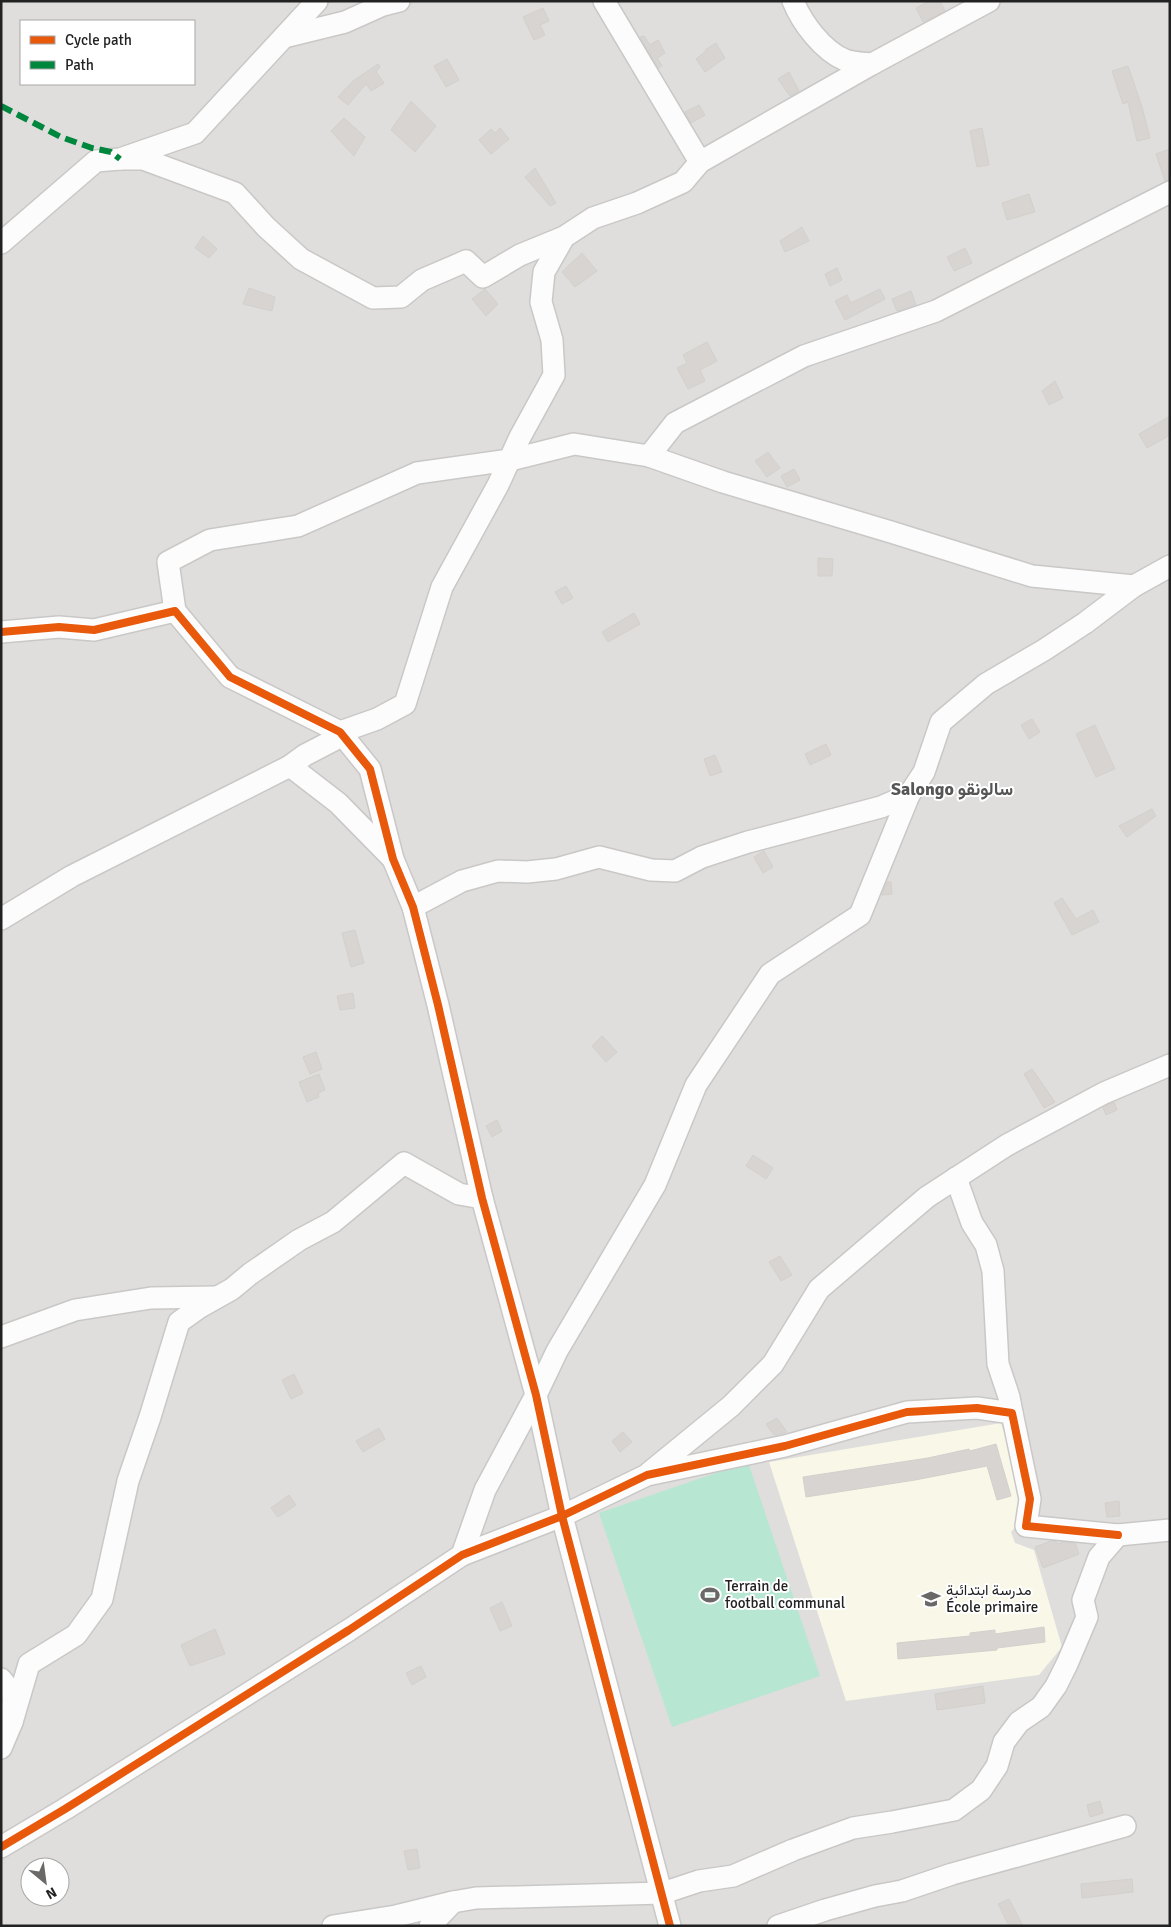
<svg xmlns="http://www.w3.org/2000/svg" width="1171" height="1927" font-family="Signika,Vazirmatn,sans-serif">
<rect width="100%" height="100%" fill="#f0eeeb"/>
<path fill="#dfdedc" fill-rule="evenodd" d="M1,1H1170V1926H1ZM21,21H194V84H21ZM30,1867H60V1897H30Z"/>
<polygon fill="#f8f7e8" points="1001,1423 1025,1499 1025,1516 1011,1532 1015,1543 1034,1550 1062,1647 1039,1675 846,1701 769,1462"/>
<polygon fill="#b7e6d2" points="748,1462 820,1676 672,1727 599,1513"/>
<g fill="#d7d4d2" stroke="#d3d0cc">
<polygon points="929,1 940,1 945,11 923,22 916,8"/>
<polygon points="543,8 549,21 540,25 545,35 534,40 523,17"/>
<polygon points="644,36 650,45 658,40 665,53 657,58 662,66 658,68 640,37"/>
<polygon points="716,43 725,58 705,72 696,59 706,51 705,50"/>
<polygon points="447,59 459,80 446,87 434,66"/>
<polygon points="378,64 380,67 376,72 384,83 371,91 366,84 348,105 338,97 353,81"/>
<polygon points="1128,66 1142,107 1150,138 1137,141 1128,102 1123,104 1112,71"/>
<polygon points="789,72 799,91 790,96 778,79"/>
<polygon points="411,101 436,126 415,152 391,130"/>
<polygon points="699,105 705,115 691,123 685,112"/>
<polygon points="344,118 365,137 354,156 331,131"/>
<polygon points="500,128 509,139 491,154 479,140 491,129 495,133"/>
<polygon points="982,128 989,165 977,167 970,131"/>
<polygon points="1170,149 1170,180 1165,181 1156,154"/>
<polygon points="535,168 556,203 550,206 525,177"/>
<polygon points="1029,194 1035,212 1007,220 1002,203"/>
<polygon points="802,227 809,241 785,252 780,241"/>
<polygon points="203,236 217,249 209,258 195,248"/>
<polygon points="965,248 972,263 954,271 947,257"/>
<polygon points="582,253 597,271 575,287 562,272"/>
<polygon points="837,268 842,280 830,286 825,274"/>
<polygon points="249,288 275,297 272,311 243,304"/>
<polygon points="485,289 498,304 486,316 472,299"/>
<polygon points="880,289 885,299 845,320 835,301 847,295 851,303"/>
<polygon points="911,291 916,305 897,311 892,299"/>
<polygon points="707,342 717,361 700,370 705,381 688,389 677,368 687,363 683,355"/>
<polygon points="1055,381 1063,398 1049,405 1042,391"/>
<polygon points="1170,416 1170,435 1147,448 1139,434"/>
<polygon points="768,452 780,468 767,477 755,461"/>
<polygon points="794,469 800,480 787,487 781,476"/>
<polygon points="818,558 833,559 832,576 818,576"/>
<polygon points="566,586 573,598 562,604 555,592"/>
<polygon points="634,613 640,624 608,642 602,632"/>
<polygon points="1032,719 1040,732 1029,739 1021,725"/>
<polygon points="1095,725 1115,769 1096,777 1076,734"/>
<polygon points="826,744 831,755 810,765 805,754"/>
<polygon points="715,755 722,772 710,776 704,759"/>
<polygon points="1152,809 1156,816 1127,837 1119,826"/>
<polygon points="764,851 773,867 763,873 754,857"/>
<polygon points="887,882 891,882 892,894 882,895"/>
<polygon points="1062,898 1076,919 1093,910 1099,922 1072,935 1054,903"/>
<polygon points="355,930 364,963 351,967 342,933"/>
<polygon points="353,993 355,1008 340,1010 337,996"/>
<polygon points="602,1036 617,1052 606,1062 592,1046"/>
<polygon points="316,1052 322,1069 310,1074 303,1057"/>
<polygon points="1032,1069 1055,1102 1044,1108 1024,1074"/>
<polygon points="319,1074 325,1090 318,1093 319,1097 307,1102 299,1082"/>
<polygon points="1114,1102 1117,1110 1106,1115 1103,1108"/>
<polygon points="497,1120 502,1131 492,1137 486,1126"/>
<polygon points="753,1155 773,1168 766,1179 746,1166"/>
<polygon points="780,1256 792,1275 781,1281 769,1262"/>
<polygon points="294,1374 303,1393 291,1399 282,1380"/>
<polygon points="777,1418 787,1432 774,1435 766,1424"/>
<polygon points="379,1428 385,1439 363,1452 356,1441"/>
<polygon points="623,1432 632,1442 620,1452 612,1441"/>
<polygon points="996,1444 1011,1496 997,1500 987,1466 915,1480 806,1497 803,1477 928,1458 969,1449 970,1451"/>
<polygon points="289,1495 296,1505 278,1517 271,1508"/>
<polygon points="1119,1501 1120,1516 1107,1517 1105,1503"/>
<polygon points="1051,1541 1057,1542 1058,1544 1063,1542 1075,1543 1079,1554 1043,1568 1035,1547"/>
<polygon points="502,1602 512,1626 500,1631 490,1608"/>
<polygon points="1044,1627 1045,1642 997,1648 997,1650 898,1659 897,1643 970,1636 970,1633 995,1630 995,1634"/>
<polygon points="215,1629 225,1654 190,1666 181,1645"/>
<polygon points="421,1666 426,1677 412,1685 406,1673"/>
<polygon points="983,1686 985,1703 937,1710 935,1694"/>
<polygon points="1100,1801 1103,1813 1090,1817 1087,1805"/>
<polygon points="417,1849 420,1868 408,1870 404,1851"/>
<polygon points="1132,1879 1133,1892 1082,1898 1081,1884"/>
<polygon points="1009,1899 1023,1926 1009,1926 998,1904"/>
</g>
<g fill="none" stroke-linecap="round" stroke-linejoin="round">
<g stroke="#c9c8c7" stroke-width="24">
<g id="minor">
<polyline points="604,1 700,162"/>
<path d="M793,1C802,23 823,51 845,60C853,63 863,63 872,64"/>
<polyline points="284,37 345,22 383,5 399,1"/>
<polyline points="120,159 143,159 235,193 266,227 301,259 373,298 401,297 422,280 466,261 483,277 520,255 564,237"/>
<polyline points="1,243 96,161 120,159 195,133 317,1"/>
<polyline points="649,456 723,482 891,532 1032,576 1134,586"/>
<polyline points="175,611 168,562 210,540 298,526 417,473 510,460 574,444 649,456 675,423 804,356 936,311 1170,192"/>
<polyline points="1,632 59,627 94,630 175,611 230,677 340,732 370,769 393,859 413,907 438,1005 482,1198 536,1395 562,1516 670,1926"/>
<polyline points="290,766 305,755 334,740 340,732 377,719 405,704 442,587 498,485 520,437 554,375 552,340 541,302 544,272 564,237 593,218 637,203 683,182 700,162 872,64 989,1"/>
<polyline points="413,907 462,881 498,871 527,872 556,869 599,857 651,870 675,871 702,857 748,842 881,807 909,795"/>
<polyline points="1,919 72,876 290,766 338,803 392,858"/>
<polyline points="956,1178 972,1223 986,1245 993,1271 998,1364 1009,1397 1012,1413"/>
<polyline points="1,1337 75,1310 151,1298 217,1297"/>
<polyline points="649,1473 731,1406 773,1364 819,1289 927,1197 1007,1145 1104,1093 1170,1065"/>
<polyline points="462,1555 485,1490 536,1395 557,1351 655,1185 696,1085 770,974 860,915 909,795 924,772 941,722 986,684 1044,650 1085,623 1134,586 1170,566"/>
<polyline points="1,1679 13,1694 12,1722 1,1748"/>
<polyline points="12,1722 29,1664 76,1635 102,1599 128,1481 150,1417 179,1322 200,1307 232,1289 250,1274 299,1240 333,1222 404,1163 459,1194 482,1198"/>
<polyline points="1,1847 65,1809 349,1630 462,1555 562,1516 647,1475 785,1446 907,1412 977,1408 1012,1413 1030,1499 1026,1526 1118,1535"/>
<polyline points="333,1926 396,1916 453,1902"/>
<polyline points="430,1926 453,1902 476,1898 663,1893 699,1881 733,1876 793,1850 853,1828 892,1822 954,1810 981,1790 997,1766 1004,1742 1019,1722 1041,1707 1056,1686 1067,1664 1087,1617 1083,1600 1099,1557 1118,1535 1170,1530"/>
<polyline points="778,1926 825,1910 875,1896 902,1891 952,1874 1125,1826"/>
</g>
</g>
<use href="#minor" stroke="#fdfcfc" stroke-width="21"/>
<polyline stroke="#00873e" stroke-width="6" stroke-dasharray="12 6" stroke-linecap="butt" points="1,106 61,137 92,148 111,152 120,159"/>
<g stroke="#fff" stroke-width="11">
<g id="cycleway">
<polyline points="1,632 59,627 94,630 175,611 230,677 340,732 370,769 393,859 413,907 438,1005 482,1198 536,1395 562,1516 670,1926"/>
<polyline points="1,1847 65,1809 349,1630 462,1555 562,1516 647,1475 785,1446 907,1412 977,1408 1012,1413 1030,1499 1026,1526 1118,1535"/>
</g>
</g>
<use href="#cycleway" stroke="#e8590c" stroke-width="8"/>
</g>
<defs>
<g id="stadium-bare" transform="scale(1.5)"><path d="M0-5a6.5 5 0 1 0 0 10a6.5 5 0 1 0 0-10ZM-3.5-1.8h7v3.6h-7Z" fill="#6a6968" stroke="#fff" stroke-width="2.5" paint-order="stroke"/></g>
<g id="school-bare" transform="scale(1.5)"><path d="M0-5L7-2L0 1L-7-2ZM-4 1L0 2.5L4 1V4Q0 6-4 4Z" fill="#6a6968" stroke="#fff" stroke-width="2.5" paint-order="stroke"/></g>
</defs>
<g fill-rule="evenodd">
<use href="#stadium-bare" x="710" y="1595"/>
<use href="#school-bare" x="931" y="1599"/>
</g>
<g text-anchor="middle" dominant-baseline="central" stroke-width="4" stroke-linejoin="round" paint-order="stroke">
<g font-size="15" fill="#222" stroke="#fff" text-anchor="start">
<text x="725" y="1586">Terrain de<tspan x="725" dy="17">football communal</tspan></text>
<text x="946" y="1590">مدرسة ابتدائية<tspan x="946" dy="17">École primaire</tspan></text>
</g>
<g font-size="18" font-weight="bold" fill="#555" stroke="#fff">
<text x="952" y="789">Salongo سالونقو</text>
</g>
</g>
<rect width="1171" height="1927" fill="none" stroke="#222222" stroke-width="5"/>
<rect x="20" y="20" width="175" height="65" fill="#ffffff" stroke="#a7a7a7"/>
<rect x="30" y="36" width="25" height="8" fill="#e8590c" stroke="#a7a7a7"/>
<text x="65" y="45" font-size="15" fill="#222222">Cycle path</text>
<rect x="30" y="61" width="25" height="8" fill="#00873e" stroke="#a7a7a7"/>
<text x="65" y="70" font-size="15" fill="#222222">Path</text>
<g transform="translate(45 1882) rotate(151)"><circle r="24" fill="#ffffff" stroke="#a7a7a7"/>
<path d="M0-4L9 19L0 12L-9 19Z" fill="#6a6968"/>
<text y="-8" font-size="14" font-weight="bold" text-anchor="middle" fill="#222222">N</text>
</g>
</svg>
